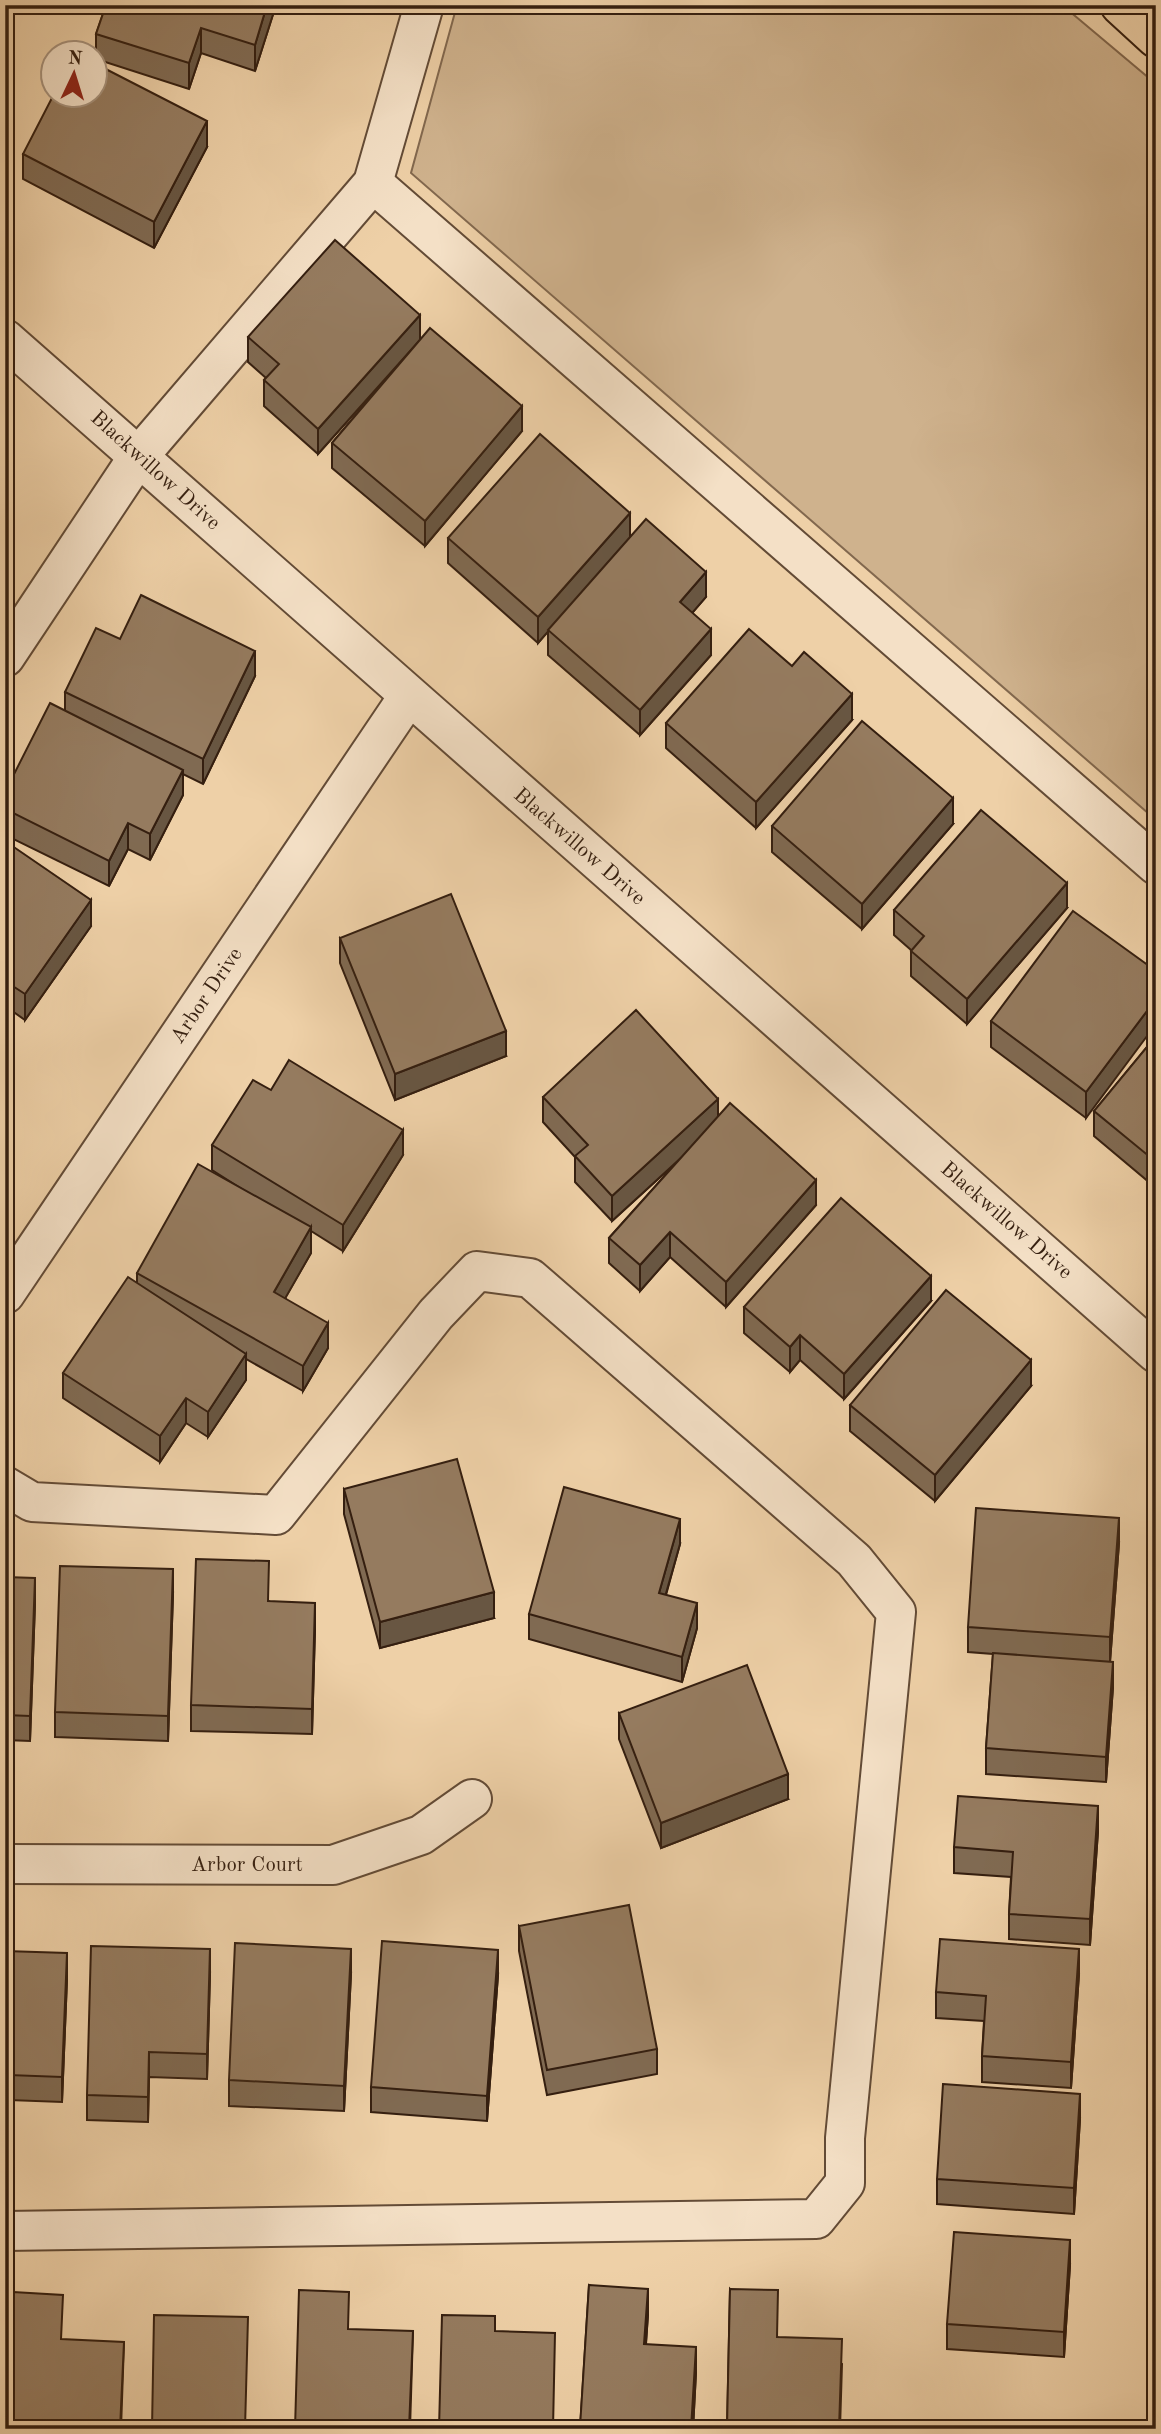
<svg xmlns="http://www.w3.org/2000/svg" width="1161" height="2434" font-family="'Old Standard TT',serif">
<rect width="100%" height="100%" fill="#eed0a7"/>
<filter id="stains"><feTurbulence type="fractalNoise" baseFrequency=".00286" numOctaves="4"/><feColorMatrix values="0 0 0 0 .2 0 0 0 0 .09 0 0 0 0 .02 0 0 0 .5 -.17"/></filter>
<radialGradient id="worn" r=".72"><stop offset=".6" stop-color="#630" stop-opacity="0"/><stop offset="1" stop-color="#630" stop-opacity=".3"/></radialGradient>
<polygon fill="#cfb28d" stroke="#82684e" stroke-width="2" points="457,5 1062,5 1156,84 1156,820 411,173"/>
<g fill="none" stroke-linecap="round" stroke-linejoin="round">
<g stroke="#634b36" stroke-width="42">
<g id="minor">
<polyline points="373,183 1156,865"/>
<polyline points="5,339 1156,1353"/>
<polyline points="5,657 138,457 373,183 424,5"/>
<polyline points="5,1294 408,697"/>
<polyline points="5,1486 32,1502 276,1515 436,1314 477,1271 530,1278 854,1560 896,1612 845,2138 845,2183 816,2219 5,2231"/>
<polyline points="5,1864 333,1865 421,1835 472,1799"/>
</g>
</g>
<g stroke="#351f10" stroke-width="42">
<polyline id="major" points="1120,5 1156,38"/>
</g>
<use href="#minor" stroke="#f4e0c6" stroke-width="38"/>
<use href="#major" stroke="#eed0a7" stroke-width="38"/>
</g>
<g fill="#806a52" stroke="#351f10" stroke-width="2">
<polygon points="106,5 276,5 255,71 201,53 189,89 96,59 96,34"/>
<polygon points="207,147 154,248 23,179 23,154"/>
<polygon points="248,337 420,340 522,431 425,546 332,468 332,443 412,349 318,454 264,406 264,380 266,378 248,362"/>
<polygon points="630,537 706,597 692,613 711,655 640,735 548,655 548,631 538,643 448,563 448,538"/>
<polygon points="120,639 255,676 203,784 183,774 183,795 150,860 128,849 109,886 5,835 5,792 65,711 65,692"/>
<polygon points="852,720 756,828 666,748 666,723"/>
<polygon points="953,824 862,929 772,852 772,826"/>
<polygon points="5,841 91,926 25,1020 5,1006"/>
<polygon points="1067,908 967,1024 911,976 911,950 894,935 894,910"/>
<polygon points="340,938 506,1056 395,1100 340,963"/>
<polygon points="1156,971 1086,1118 991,1047 991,1021"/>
<polygon points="1156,1036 1156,1188 1094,1136 1094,1111"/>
<polygon points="271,1090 403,1155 343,1251 311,1231 311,1253 285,1298 328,1348 303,1391 246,1359 246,1380 208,1437 186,1423 160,1462 63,1398 63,1373 137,1283 137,1273 245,1191 212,1170 212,1145"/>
<polygon points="543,1097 718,1116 816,1205 726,1307 670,1257 640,1291 609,1263 609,1238 679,1160 612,1221 575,1182 575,1157 543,1122"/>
<polygon points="931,1301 844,1399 800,1360 790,1372 744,1333 744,1307"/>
<polygon points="1031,1386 935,1501 850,1431 850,1405"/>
<polygon points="344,1489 494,1618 380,1648 344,1514"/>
<polygon points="1119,1543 1110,1662 1113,1687 1106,1782 986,1774 986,1748 993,1654 968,1652 968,1627"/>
<polygon points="680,1544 666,1595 697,1628 682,1682 529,1639 529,1614"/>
<polygon points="5,1577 35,1603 30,1741 5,1740"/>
<polygon points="173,1594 168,1741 55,1737 55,1712"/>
<polygon points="269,1601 315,1628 312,1734 191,1731 191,1705"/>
<polygon points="619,1713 788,1799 661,1848 619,1739"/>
<polygon points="1098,1831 1090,1945 1009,1939 1009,1914 1011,1877 954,1873 954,1847"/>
<polygon points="519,1926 657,2049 657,2074 547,2095 519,1951"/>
<polygon points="5,1951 67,1979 62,2102 9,2100 8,2123 5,2123"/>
<polygon points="210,1974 207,2079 149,2077 148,2122 87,2120 87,2095"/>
<polygon points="351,1974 344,2111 229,2106 229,2080"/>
<polygon points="1079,1974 1071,2088 982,2082 982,2056 984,2021 936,2018 936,1992"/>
<polygon points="498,1975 487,2121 371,2112 371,2087"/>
<polygon points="1080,2119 1074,2214 937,2204 937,2179"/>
<polygon points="1070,2265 1064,2357 947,2349 947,2324"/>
<polygon points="589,2285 648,2314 646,2344 696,2372 693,2429 580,2429"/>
<polygon points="730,2289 777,2337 842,2364 840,2429 727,2429"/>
</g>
<g fill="#685642" stroke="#351f10" stroke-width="2">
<polygon points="267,5 276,5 255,71 255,45"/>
<polygon points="201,28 201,53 189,89 189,63"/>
<polygon points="207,121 207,147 154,248 154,222"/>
<polygon points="420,315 420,340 318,454 318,429"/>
<polygon points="522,406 522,431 425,546 425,521"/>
<polygon points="630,513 630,538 538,643 538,617"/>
<polygon points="706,572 706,597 680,627 680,602"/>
<polygon points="711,629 711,655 640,735 640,710"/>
<polygon points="255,651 255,676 203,784 203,759"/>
<polygon points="852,694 852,720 756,828 756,802"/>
<polygon points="183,770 183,795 150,860 150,834"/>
<polygon points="953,798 953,824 862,929 862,904"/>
<polygon points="128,823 128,849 109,886 109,861"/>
<polygon points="1067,883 1067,908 967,1024 967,999"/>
<polygon points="91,900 91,926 25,1020 25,994"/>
<polygon points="1156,999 1156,1024 1086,1118 1086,1092"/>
<polygon points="9,1030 9,1056 5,1061 5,1036"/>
<polygon points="506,1031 506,1056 395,1100 395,1074"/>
<polygon points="718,1099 718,1124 612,1221 612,1196"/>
<polygon points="403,1130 403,1155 343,1251 343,1225"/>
<polygon points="816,1180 816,1205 726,1307 726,1282"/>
<polygon points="311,1227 311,1253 274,1318 274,1292"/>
<polygon points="670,1232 670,1257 640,1291 640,1265"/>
<polygon points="931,1276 931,1301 844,1399 844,1374"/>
<polygon points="328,1323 328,1348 303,1391 303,1366"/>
<polygon points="800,1335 800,1360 790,1372 790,1347"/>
<polygon points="246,1354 246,1380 208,1437 208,1412"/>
<polygon points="1031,1360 1031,1386 935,1501 935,1475"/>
<polygon points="186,1398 186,1423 160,1462 160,1436"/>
<polygon points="1119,1518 1119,1543 1110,1662 1110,1637"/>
<polygon points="680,1519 680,1544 659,1618 659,1593"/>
<polygon points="173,1569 173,1594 168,1741 168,1716"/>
<polygon points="35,1578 35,1603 30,1741 30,1716"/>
<polygon points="494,1592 494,1618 380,1648 380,1622"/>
<polygon points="315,1603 315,1628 312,1734 312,1709"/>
<polygon points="697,1603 697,1628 682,1682 682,1657"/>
<polygon points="1113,1662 1113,1687 1106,1782 1106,1757"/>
<polygon points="788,1774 788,1799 661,1848 661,1823"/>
<polygon points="1098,1806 1098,1831 1090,1945 1090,1919"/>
<polygon points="210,1949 210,1974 207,2079 207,2054"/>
<polygon points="351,1949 351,1974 344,2111 344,2086"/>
<polygon points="1079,1949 1079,1974 1071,2088 1071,2062"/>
<polygon points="498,1950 498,1975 487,2121 487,2096"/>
<polygon points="67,1953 67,1979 62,2102 62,2077"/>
<polygon points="149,2052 149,2077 148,2122 148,2097"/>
<polygon points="1080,2094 1080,2119 1074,2214 1074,2188"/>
<polygon points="1070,2240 1070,2265 1064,2357 1064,2332"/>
<polygon points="648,2289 648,2314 644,2370 644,2344"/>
<polygon points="413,2331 410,2429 409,2429"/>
<polygon points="124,2342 121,2429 120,2429"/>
<polygon points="696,2347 696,2372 693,2429 691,2429"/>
</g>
<g fill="#957b5f" stroke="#351f10" stroke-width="2">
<polygon points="106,5 267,5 255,45 201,28 189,63 96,34"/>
<polygon points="94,63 207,121 154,222 23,154 54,94 94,94"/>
<polygon points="335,240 420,315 318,429 264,380 279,364 248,337"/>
<polygon points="430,328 522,406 425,521 332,443"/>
<polygon points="540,434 630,513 538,617 448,538"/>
<polygon points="646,519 706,572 680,602 711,629 640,710 548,630"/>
<polygon points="141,595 255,651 203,759 65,692 96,628 120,639"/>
<polygon points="749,629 792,666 804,652 852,694 756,802 666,723"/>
<polygon points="50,703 183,770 150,834 128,823 109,861 5,809 5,792"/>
<polygon points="862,721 953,798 862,904 772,826"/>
<polygon points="981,810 1067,883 967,999 911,951 924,936 894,910"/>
<polygon points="5,841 91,900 25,994 5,981"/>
<polygon points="451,894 506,1031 395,1074 340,938"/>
<polygon points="1073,911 1156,971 1156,999 1086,1092 991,1021"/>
<polygon points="636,1010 718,1099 612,1196 575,1156 588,1145 543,1097"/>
<polygon points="1156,1036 1156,1162 1094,1111"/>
<polygon points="289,1060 403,1130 343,1225 212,1145 253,1080 271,1090"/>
<polygon points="730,1103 816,1180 726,1282 670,1232 640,1265 609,1238"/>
<polygon points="198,1164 311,1227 274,1292 328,1323 303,1366 137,1273"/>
<polygon points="841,1198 931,1276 844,1374 800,1335 790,1347 744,1307"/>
<polygon points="128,1277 246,1354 208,1412 186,1398 160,1436 63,1373"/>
<polygon points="946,1290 1031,1360 935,1475 850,1405"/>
<polygon points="457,1459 494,1592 380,1622 344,1489"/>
<polygon points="564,1487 680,1519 659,1593 697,1603 682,1657 529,1614"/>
<polygon points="976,1508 1119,1518 1110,1637 968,1627"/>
<polygon points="196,1559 269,1561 268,1601 315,1603 312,1709 191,1705"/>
<polygon points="60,1566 173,1569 168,1716 55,1712"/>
<polygon points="5,1577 35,1578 30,1716 5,1715"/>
<polygon points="993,1653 1113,1662 1106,1757 986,1748"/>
<polygon points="747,1665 788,1774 661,1823 619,1713"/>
<polygon points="958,1796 1098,1806 1090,1919 1009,1914 1013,1852 954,1847"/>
<polygon points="629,1905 657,2049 547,2070 519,1926"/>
<polygon points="940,1939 1079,1949 1071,2062 982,2056 986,1996 936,1992"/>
<polygon points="382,1941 498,1950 487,2096 371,2087"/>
<polygon points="235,1943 351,1949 344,2086 229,2080"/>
<polygon points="91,1946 210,1949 207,2054 149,2052 148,2097 87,2095"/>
<polygon points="5,1951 67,1953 62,2077 9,2075 8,2098 5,2098"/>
<polygon points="943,2084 1080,2094 1074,2188 937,2179"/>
<polygon points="954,2232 1070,2240 1064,2332 947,2324"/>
<polygon points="589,2285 648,2289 644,2344 696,2347 691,2429 612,2429 580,2427"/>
<polygon points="730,2289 778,2290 777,2337 842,2339 839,2429 785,2429 727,2427"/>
<polygon points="299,2290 349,2292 348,2329 413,2331 409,2429 295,2429"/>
<polygon points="13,2292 63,2295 61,2339 124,2342 120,2429 7,2429"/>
<polygon points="154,2315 248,2317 245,2429 152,2429"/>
<polygon points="442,2315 495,2316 495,2331 555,2333 553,2429 439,2429"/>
</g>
<g text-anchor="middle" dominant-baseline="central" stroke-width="7" stroke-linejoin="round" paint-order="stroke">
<g font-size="21" fill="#351f10" stroke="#f4e0c6">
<text transform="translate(155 471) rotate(42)">Blackwillow Drive</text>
<text transform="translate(579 847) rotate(41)">Blackwillow Drive</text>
<text transform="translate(207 996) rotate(-56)">Arbor Drive</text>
<text transform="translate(1006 1221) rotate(41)">Blackwillow Drive</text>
<text x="247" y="1865">Arbor Court</text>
</g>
</g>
<rect width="1161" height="2434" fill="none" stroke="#eed0a7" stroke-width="28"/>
<rect x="7" y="7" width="1147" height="2420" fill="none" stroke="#351f10" stroke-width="3.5"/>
<rect x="14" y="14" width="1133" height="2406" fill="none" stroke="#351f10" stroke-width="2"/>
<g transform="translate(74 74) rotate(4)"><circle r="33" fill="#f4e0c6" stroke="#a8937d" stroke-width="2"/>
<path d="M0-5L12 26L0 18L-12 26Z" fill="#8f2418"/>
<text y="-10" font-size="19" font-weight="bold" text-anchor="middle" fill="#351f10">N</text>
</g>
<rect width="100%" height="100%" filter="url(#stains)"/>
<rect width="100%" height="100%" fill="url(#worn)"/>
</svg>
